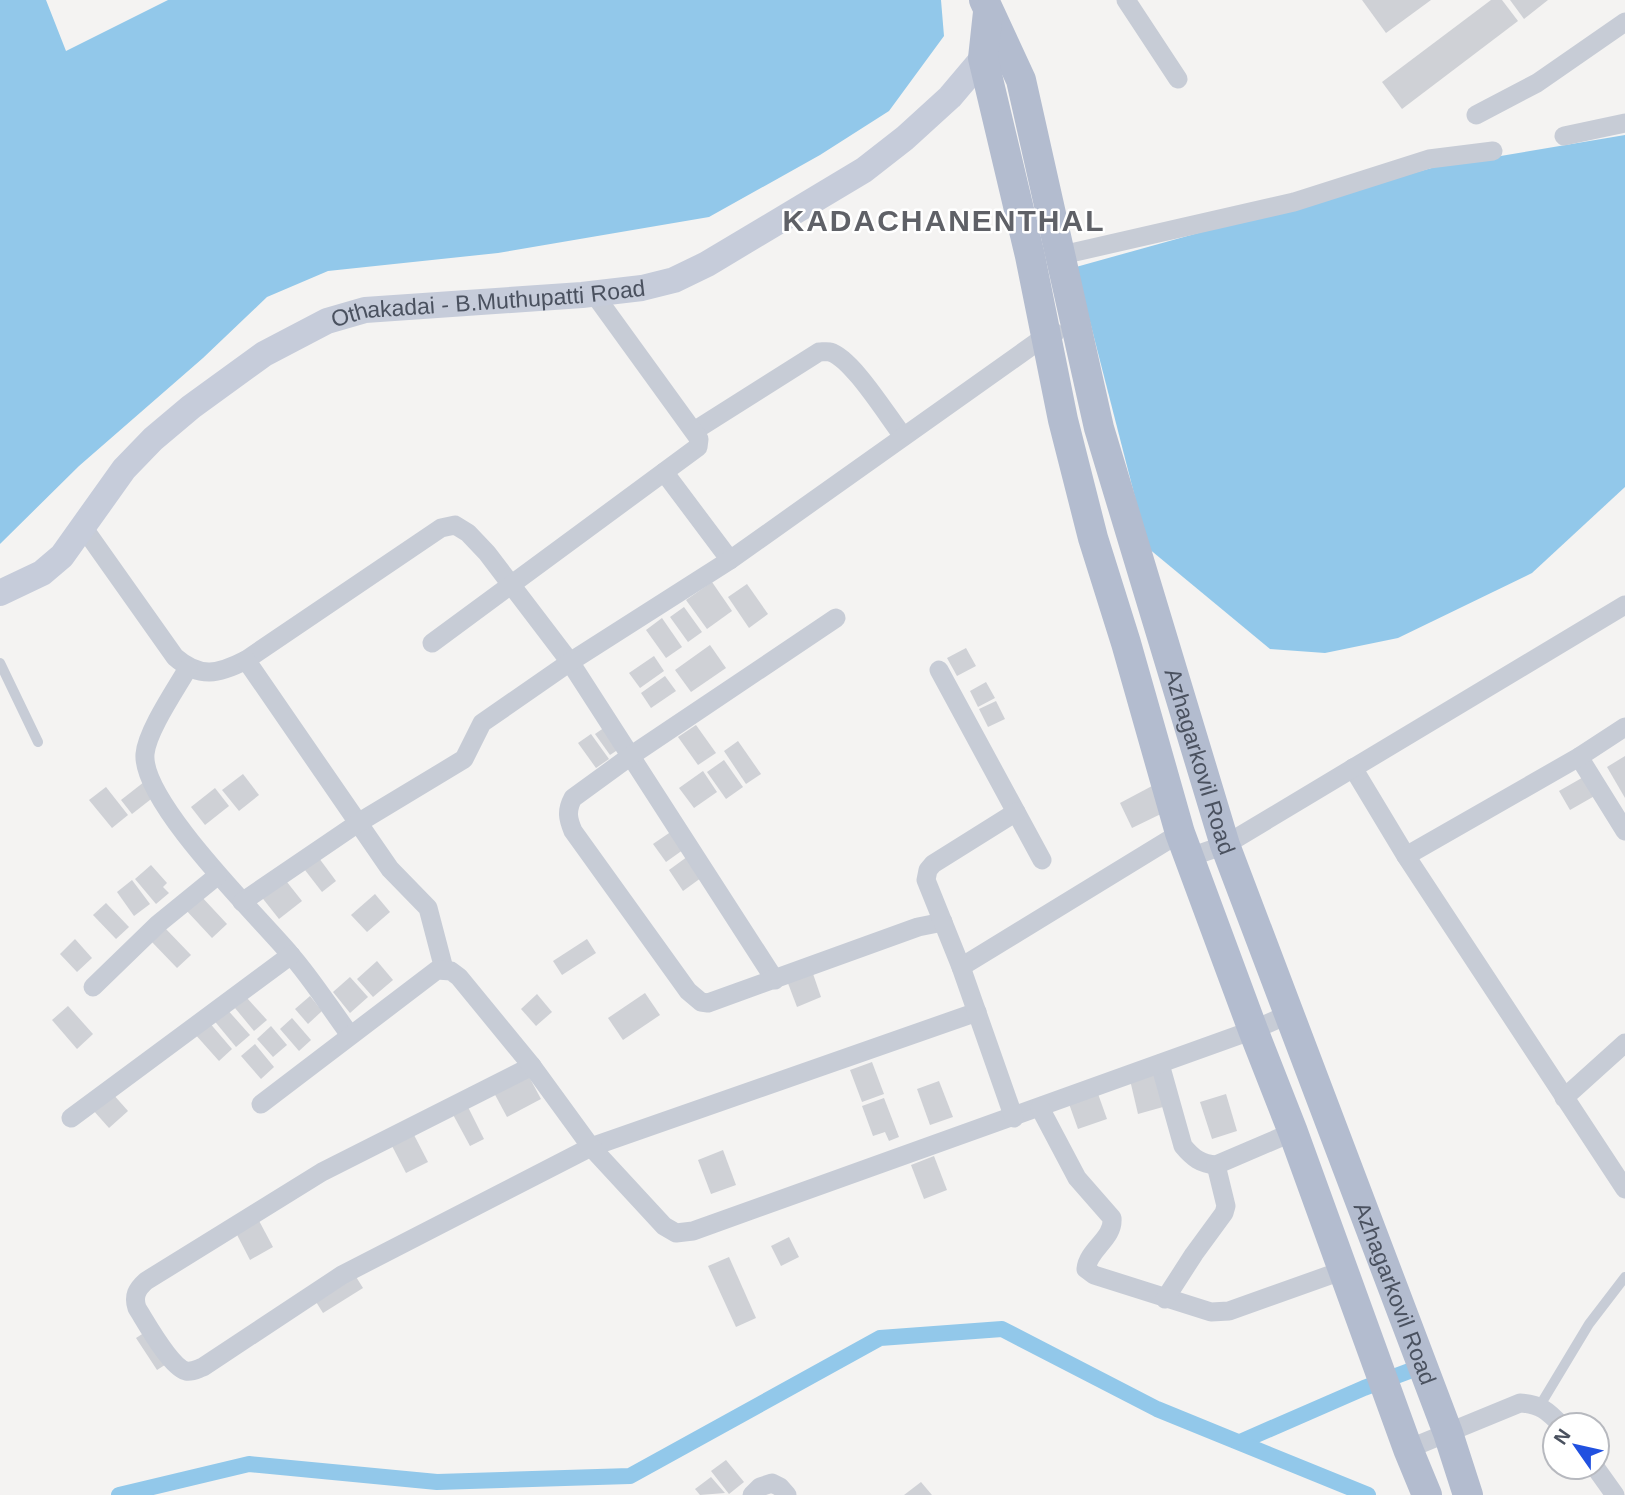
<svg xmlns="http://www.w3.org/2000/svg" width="1625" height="1495" font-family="Arial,sans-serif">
<rect width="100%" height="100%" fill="#f4f3f2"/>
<g fill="#92c8ea">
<polygon points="0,0 46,0 66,51 168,0 941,0 944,36 889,111 820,155 709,217 498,253 328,271 267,297 203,358 79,466 0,544"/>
<polygon points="1625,135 1625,487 1532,573 1398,638 1325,653 1270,649 1148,548 1076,267 1435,167"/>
</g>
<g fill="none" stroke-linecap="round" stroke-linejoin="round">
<g stroke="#92c8ea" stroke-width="16">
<polyline points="1240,1442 1364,1388 1428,1364"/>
<polyline points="119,1495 249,1464 437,1482 630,1476 880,1338 1002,1329 1157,1409 1368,1495"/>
</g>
</g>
<g fill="#cfd1d6">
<polygon points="1362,0 1431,0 1386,33"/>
<polygon points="1491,0 1502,0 1518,21 1402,109 1382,82"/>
<polygon points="1510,0 1548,0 1524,19"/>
<polygon points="712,582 732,611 707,629 686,600"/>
<polygon points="747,584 768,614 749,628 728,597"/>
<polygon points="684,607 702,632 688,642 670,617"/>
<polygon points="662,618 682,647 666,658 646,630"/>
<polygon points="710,645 726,668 691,692 675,670"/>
<polygon points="966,648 976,666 957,676 947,658"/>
<polygon points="654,656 664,671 640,688 629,673"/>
<polygon points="665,676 676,691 651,708 641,693"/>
<polygon points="986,682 995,698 978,707 970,691"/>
<polygon points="996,701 1005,719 988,727 979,709"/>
<polygon points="608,725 622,747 610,755 595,734"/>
<polygon points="696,725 716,753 698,765 678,737"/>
<polygon points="591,734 609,759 596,768 578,743"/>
<polygon points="738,741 761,774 746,784 724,751"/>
<polygon points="1625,756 1625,798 1607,767"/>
<polygon points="724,760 743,787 726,799 707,772"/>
<polygon points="703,771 717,792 694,808 679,788"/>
<polygon points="243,774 259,795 239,811 222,790"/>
<polygon points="1587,775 1598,794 1570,810 1559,791"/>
<polygon points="144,782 155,796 132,814 121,800"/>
<polygon points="1152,786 1165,812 1132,828 1120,803"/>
<polygon points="106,787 128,815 112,828 89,800"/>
<polygon points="215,788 229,806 205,825 191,807"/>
<polygon points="675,829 687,847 666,862 653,844"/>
<polygon points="313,850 336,881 322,892 298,861"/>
<polygon points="691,854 705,875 683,891 669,870"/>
<polygon points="151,865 167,883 163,887 169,893 156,904 135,879"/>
<polygon points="283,877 302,901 279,919 260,895"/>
<polygon points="132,880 150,904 134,916 117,892"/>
<polygon points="375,894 390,912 367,932 351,915"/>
<polygon points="200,895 227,924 212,938 185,909"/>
<polygon points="106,903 129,927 116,939 93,915"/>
<polygon points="164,927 191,955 177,968 150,940"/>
<polygon points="75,939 92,958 77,972 60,954"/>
<polygon points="587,939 596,953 562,975 553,961"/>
<polygon points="377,961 393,980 373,997 357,979"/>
<polygon points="811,968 821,997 797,1007 786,978"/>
<polygon points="350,977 368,997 350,1013 333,992"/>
<polygon points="645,993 660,1015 623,1040 608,1018"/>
<polygon points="537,994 552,1012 536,1026 521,1009"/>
<polygon points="310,996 322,1011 308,1024 295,1009"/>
<polygon points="247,998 267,1020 254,1031 235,1008"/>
<polygon points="68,1006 93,1034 77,1049 52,1020"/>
<polygon points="225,1007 250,1035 236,1047 212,1018"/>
<polygon points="292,1018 311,1040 299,1051 280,1029"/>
<polygon points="208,1021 232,1049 219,1061 194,1033"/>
<polygon points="271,1026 287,1045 273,1057 257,1039"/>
<polygon points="255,1044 274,1067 261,1079 241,1056"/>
<polygon points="872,1062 884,1094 862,1102 850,1070"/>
<polygon points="527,1073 541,1099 507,1117 493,1091"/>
<polygon points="1155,1074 1163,1107 1138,1114 1130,1080"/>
<polygon points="939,1081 953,1117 930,1125 917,1089"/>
<polygon points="1097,1091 1107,1119 1078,1129 1068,1101"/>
<polygon points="112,1093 128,1111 109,1128 93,1110"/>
<polygon points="1226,1094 1237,1131 1212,1139 1200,1102"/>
<polygon points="884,1098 899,1137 889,1141 885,1132 873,1136 862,1106"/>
<polygon points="465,1101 484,1139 470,1146 450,1109"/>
<polygon points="413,1133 428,1162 406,1173 391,1144"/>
<polygon points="723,1150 736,1185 711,1194 698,1160"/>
<polygon points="934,1156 947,1190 924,1199 911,1165"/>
<polygon points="257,1217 273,1247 250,1260 234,1229"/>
<polygon points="789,1237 799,1257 781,1266 771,1246"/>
<polygon points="729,1257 756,1318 736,1327 708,1266"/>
<polygon points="353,1272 363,1288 323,1313 313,1297"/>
<polygon points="150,1329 171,1361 157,1370 136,1338"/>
<polygon points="726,1460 744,1482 729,1494 711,1471"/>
<polygon points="711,1477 725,1493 700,1495 695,1489"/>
<polygon points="921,1482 932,1495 904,1495"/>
</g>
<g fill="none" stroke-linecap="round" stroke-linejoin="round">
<g stroke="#c7ccd6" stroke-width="10">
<polyline points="0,663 38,742"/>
<polyline points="1539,1407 1589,1324 1625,1277"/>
</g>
<g stroke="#c7ccd6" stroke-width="19">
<polyline points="1126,0 1178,79"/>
<polyline points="1476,115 1537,83 1625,22"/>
<polyline points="1564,136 1625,123"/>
<polyline points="1062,255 1294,202 1429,159 1493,151"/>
<path d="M694,431L819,352C822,352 828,351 830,352C852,358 888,417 903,436"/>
<polyline points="664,472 730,560"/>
<path d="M83,527L175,657C200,679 219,674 246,660L441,528L455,525L468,533L487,553L570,662L775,980"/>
<path d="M836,618L632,755L573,798C566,811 568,819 573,831L688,991L701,1002L708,1003L918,927L943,922"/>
<polyline points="432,643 698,447 699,439 594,294"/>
<polyline points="246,660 390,869 428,908 444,969"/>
<path d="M188,668C176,689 147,731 145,754C141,802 258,916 290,954C312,979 330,1008 350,1035"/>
<polyline points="939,670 1042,860"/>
<polyline points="1579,757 1625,831"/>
<polyline points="1353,768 1406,856 1625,1189"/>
<polyline points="1406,856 1579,757 1625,727"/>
<polyline points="1190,857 1225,845 1625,605"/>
<polyline points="242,902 358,823 464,759 482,723 570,662 730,560 1047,335 1055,333"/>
<polyline points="961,967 1180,833"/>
<polyline points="93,987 158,924 217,876"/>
<path d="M1160,1064L1183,1146C1193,1158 1201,1164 1216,1165L1293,1132"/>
<path d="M532,1066L322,1172L146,1281C137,1289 133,1296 137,1308C147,1324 170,1366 186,1371C193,1372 197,1369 203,1367L342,1275L591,1147L977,1012"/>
<polyline points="1564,1098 1625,1043"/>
<polyline points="261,1104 437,970 451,971 459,977 532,1066 591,1147 664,1226 676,1233 693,1231 1253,1030 1287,1015"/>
<path d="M1040,1108L1077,1178L1112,1218C1114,1239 1088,1249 1086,1269L1094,1275L1211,1312L1229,1311L1344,1270"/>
<polyline points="71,1118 291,955"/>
<polyline points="1014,1118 961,967 926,880 928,870 933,864 1016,812"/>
<polyline points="1165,1299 1194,1254 1224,1213 1226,1206 1216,1165"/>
<path d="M1408,1449L1520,1403C1540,1404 1548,1411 1561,1425"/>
<polyline points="1595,1467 1615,1495"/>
<polyline points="752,1495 760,1487 772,1483 780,1487 787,1495"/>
</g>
<path stroke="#c6ccda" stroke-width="26" id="s1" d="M0,593L42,573L62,556L124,469L153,439L191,407L264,354L327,321L365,310L582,295L642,288L674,280L707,264L864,170L905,138L950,97L983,58L997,52"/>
<g stroke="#b3bccf" stroke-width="30">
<path id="s2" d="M984,0L1021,80L1099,428L1225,845L1448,1433L1468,1495"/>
<polyline points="988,12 983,58 1030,256 1063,420 1093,538 1126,643 1180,833 1253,1030 1293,1132 1408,1449 1427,1495"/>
</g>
</g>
<g text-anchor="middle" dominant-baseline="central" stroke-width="5" stroke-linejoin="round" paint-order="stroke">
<g font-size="23" fill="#4a515f" stroke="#fff">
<text stroke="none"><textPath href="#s1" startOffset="595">Othakadai - B.Muthupatti Road</textPath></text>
<text stroke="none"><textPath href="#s2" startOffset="793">Azhagarkovil Road</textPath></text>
<text stroke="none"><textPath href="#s2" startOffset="1360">Azhagarkovil Road</textPath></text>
</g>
<g font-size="30" font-weight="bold" letter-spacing="2" fill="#5f6167" stroke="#fff">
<text x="944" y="220">KADACHANENTHAL</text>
</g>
</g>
<g transform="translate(1576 1446) rotate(304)"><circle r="33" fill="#ffffff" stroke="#b7b9bf" stroke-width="2"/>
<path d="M0-5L12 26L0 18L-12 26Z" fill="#2151e0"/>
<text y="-10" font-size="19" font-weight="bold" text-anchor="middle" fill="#4a515f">N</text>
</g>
</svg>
